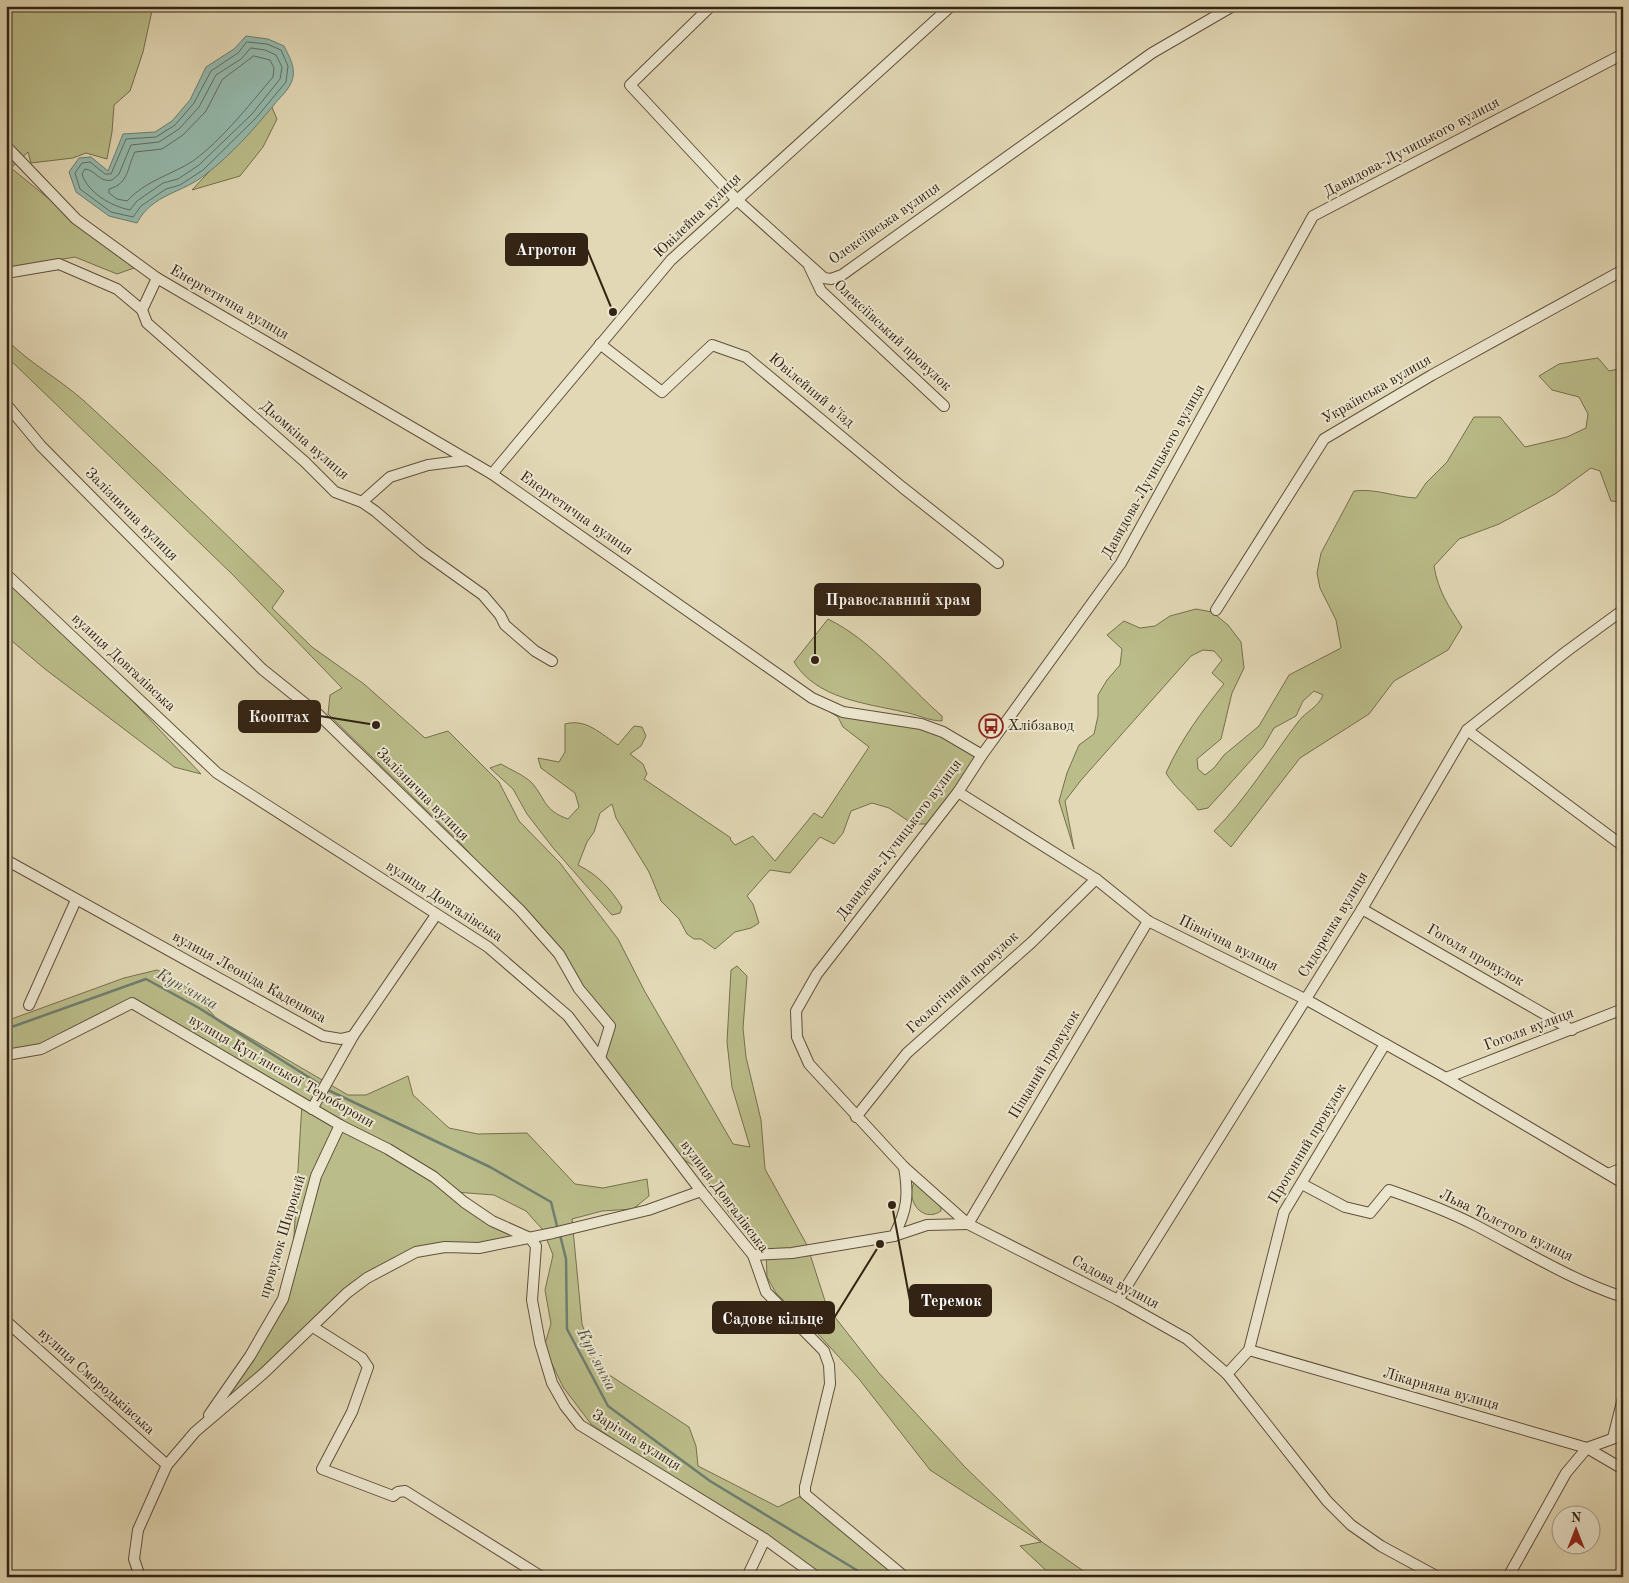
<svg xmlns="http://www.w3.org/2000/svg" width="1629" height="1583" font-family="'Old Standard TT',serif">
<rect width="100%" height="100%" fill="#e2d8b5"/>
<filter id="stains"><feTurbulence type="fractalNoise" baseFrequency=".004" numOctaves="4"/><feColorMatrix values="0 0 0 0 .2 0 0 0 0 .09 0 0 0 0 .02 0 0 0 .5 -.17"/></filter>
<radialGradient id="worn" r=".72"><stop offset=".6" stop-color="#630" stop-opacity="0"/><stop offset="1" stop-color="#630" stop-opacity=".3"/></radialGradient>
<g fill="#babc89" stroke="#76704e">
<polygon points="6,6 153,6 143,52 130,91 114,105 112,132 107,159 86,153 73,158 31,163 28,152 11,168 70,216 125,255 134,268 117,274 75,257 45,262 6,277"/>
<polygon points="271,105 277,119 263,147 240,176 192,190"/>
<path d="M6,339C29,363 58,378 83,400C152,463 218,526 284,591L272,608L312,647L364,684L425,738L448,731L499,782L519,821L560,863L618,939L644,990L733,1144L750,1147L732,1087L727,1042L731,970L737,966L747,976L743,1028L746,1057L761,1120L765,1169L807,1245L827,1307L878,1372L965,1467L1042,1542L1092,1577H1053L1020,1546L1041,1542L930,1470L859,1379L819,1335L776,1293L767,1277L766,1251C736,1229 715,1193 696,1161L697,1168L681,1158L604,1059L611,1040L553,943L463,846L328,714L330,695L342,688L232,574L6,356Z"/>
<path d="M1598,358L1609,371L1623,368V502L1611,501L1600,471L1591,468L1555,494L1499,524L1459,539L1434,566C1438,591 1449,607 1462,627L1448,650L1394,681L1369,714L1300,758L1231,847L1214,831C1247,798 1270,759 1298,722C1306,711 1318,708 1323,695L1314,691L1303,701L1296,716L1274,728L1263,747L1208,808L1198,810C1188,797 1175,788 1166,773C1180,741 1202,711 1224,684L1212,673L1222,660L1214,651L1203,650L1191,656L1082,779L1065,801L1074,849L1059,801L1067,773L1079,745L1094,734L1098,716V695L1107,680L1120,665L1122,649L1107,635L1124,621L1140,628L1155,626L1170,616L1196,609L1212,612L1228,625L1241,642L1244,668L1232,693L1221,739L1197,759L1198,769L1205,775L1214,768L1224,755L1259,726L1289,675L1341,648L1336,620L1320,588L1317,573L1321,553L1354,491C1375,488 1395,497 1416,498L1426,483L1447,462L1474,417H1500L1525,447L1567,437L1586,428L1588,414L1579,397L1552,390L1539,376L1559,364Z"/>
<polygon points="6,574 126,694 201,774 174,767 45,669 6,636"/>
<path d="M828,619C873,641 905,684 942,716V721C929,721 916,714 904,712C865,703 817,699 794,662Z"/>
<path d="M720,640L843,712L919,724L982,755L934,824H913L889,808L872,803L851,811L843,833L834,844L820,837L790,873L770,870L747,896L753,904L759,923L751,928L735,932L715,949L701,939H694L687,934L679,919L661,901L649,872L616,818L612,804L600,813L594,832L587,842L578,865C598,875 610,888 622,907L620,913L612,915L554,849L527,814L513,789L490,768L501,764C511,770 524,775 532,783C546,799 543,810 568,819L579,807L575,793L541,768L538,758L559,762L565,752V724C586,718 601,734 618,745L634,726L642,727L646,736L641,746L630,754L643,764L647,774L644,779L731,838L730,839L735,845L753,836L775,861L814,813L822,818L869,747L843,727L838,717L767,673Z"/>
<polygon points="157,970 171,976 193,992 216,1018 348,1095 366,1095 408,1076 413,1095 449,1128 478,1134 527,1133 575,1184 603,1188 647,1179 649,1196 633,1209 602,1211 572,1219 582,1324 597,1367 689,1427 696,1446 698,1466 778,1507 805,1494 904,1577 817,1577 591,1424 563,1387 544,1347 551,1324 545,1290 553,1255 543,1230 526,1211 494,1195 455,1192 476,1211 530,1238 430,1249 367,1278 199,1429 280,1303 289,1276 294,1236 302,1103 132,1003 54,1042 6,1054 6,1021 124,978"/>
<path d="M915,1181L941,1204V1211C922,1224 904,1199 915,1181Z"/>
</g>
<path fill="#95baae" stroke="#6e7e70" d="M246,36L268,39L284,46C290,58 298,71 290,85C286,93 278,99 273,106C253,130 231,155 206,174C182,194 153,193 137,223L109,216L76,192L69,172L79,158L91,157L108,171L123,134L155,132L172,121L190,100L206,67L234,49Z"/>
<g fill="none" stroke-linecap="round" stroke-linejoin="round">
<g stroke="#646e61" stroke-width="1">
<polygon points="247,42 267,44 281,50 288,66 286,82 256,118 203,170 180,185 166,189 141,206 133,217 111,212 80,189 75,173 82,163 90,162 105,174 111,174 126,139 156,137 175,125 194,103 211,71 238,53"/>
<path d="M251,48L265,50L276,55L282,67L280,79L252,114L199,165L178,179L163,183L137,201L130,210C111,206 88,193 82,174L85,169C96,170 99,183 112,180L119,174L131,145L159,142L179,129L199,107L216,75L241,59Z"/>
<path d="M254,56L270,60L274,68L273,77C250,104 222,140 193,161C171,175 145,181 127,201L117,199L109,193V189C129,184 127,167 135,152L162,149L183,135L206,111L222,80Z"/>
</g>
<g stroke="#6e7e70" stroke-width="2.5">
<polyline points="6,1029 146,979 199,1008 318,1083"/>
<polyline points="330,1091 490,1167 551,1202 558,1230"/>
<polyline points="560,1235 566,1259 567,1329 608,1406 710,1481 868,1577"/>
</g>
<g stroke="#5f503c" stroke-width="12">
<g id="street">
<polyline points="711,6 630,85 736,199 824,278 831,279 842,275 1152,53 1233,6"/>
<polyline points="6,146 76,219 157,278 492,474 812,698 843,712 921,724 943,732 982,755"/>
<polyline points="809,266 821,291 944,406"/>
<polyline points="6,273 59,264 117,289 142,310"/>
<polyline points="157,278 142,310 147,323 305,462 335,492 362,502 375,511 423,552 483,595 500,615 505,625 535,651 552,661"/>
<polyline points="600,344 662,392 712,345 746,357 902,487 998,563"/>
<polyline points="6,404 41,446 262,669 318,714 520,910 559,954 579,989 610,1026 600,1058"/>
<polyline points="492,474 671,260 951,6"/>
<polyline points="362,502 390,477 428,465 468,460"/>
<polyline points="6,574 217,773 488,947 568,1016 701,1191 753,1255 766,1292 824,1351 829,1365 830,1384 805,1487 805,1494 905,1577"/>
<polyline points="1216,610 1324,439 1432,375 1623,270"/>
<polyline points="1467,730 1623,846"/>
<polyline points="958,792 1096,879 1148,921 1307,1000 1446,1078 1623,1183"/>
<polyline points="6,860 323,1036 341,1039 353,1036 436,915"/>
<polyline points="1362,909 1572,1030"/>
<polyline points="29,1005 76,900"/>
<polyline points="6,1055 41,1049 132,1003 340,1125 388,1149 434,1177 464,1202 492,1221 530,1238 536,1246 532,1300 540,1343 552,1383 565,1406 580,1425 765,1539 817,1577"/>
<polyline points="1446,1078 1623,1009"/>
<polyline points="312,1109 353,1036"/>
<polyline points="856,1117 907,1053 1032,942 1096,879"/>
<polyline points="1608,1174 1623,1168"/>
<path d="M1302,1184L1345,1207L1370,1213L1389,1190C1418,1200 1448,1211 1475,1225C1523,1250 1571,1280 1623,1297"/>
<polyline points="894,1236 927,1225 968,1224 1148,921"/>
<path d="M753,1255L792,1253L894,1236C907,1210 909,1196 904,1167"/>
<polyline points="1118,1300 1362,909 1467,730 1567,651 1623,610"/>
<polyline points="6,1321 167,1465"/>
<polyline points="313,1327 362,1358 368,1367 352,1412 322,1469 393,1496 398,1492 405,1491 542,1577"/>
<polyline points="1249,1350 1587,1448 1623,1469"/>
<polyline points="1227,1374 1249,1350 1284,1212 1385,1044"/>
<polyline points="209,1415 250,1356 283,1299 316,1176 340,1125"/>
<polyline points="1613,1438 1623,1398"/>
<polyline points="140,1577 134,1559 138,1530 167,1465 195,1432 264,1373 347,1293 367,1278 416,1252 445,1247 479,1248 553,1233 648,1210 701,1191"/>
<polyline points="747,1577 765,1539"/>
<polyline points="1438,1577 1381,1546 1351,1525 1327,1501 1227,1374 1187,1339 1118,1300 968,1224 904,1167 809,1064 797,1037 796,1011 817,974 958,792 982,755 1121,563 1313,216 1623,54"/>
<polyline points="1508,1577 1566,1473 1587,1448 1623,1435"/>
</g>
</g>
<use href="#street" stroke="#ece6cf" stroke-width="10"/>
</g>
<defs>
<g id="bus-ring" transform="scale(1.25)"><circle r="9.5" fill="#ece6cf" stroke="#8f2418" stroke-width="1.5"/><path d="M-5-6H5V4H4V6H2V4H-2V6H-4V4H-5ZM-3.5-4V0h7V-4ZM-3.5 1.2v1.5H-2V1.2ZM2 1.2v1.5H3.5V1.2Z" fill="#8f2418"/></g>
</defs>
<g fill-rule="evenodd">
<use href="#bus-ring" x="991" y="726"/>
</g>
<g text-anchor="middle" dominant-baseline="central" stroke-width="4" stroke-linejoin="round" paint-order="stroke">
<g font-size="15" fill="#332314" stroke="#ece6cf">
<text transform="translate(1412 148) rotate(-28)">Давидова-Лучицького вулиця</text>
<text transform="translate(698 216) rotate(-44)">Ювілейна вулиця</text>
<text transform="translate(885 224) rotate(-35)">Олексіївська вулиця</text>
<text transform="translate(229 303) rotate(30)">Енергетична вулиця</text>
<text transform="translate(892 336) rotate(43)">Олексіївський провулок</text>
<text transform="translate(1377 390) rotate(-30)">Українська вулиця</text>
<text transform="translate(811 391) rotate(40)">Ювілейний в'їзд</text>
<text transform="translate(304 441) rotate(41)">Дьомкіна вулиця</text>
<text transform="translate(1154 472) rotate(-61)">Давидова-Лучицького вулиця</text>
<text transform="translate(576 514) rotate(35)">Енергетична вулиця</text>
<text transform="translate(131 515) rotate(45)">Залізнична вулиця</text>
<text transform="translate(123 663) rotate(43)">вулиця Довгалівська</text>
<text transform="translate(422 795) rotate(45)">Залізнична вулиця</text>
<text transform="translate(900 840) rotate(-53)">Давидова-Лучицького вулиця</text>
<text transform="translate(444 902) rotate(33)">вулиця Довгалівська</text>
<text transform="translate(1334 925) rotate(-59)">Сидоренка вулиця</text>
<text transform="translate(1228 944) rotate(26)">Північна вулиця</text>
<text transform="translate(1475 956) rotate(30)">Гоголя провулок</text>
<text transform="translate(249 978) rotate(29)">вулиця Леоніда Каденюка</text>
<text transform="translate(963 983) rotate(-42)">Геологічний провулок</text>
<text transform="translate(1529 1030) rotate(-21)">Гоголя вулиця</text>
<text transform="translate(1045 1065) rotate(-59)">Піщаний провулок</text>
<text transform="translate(281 1072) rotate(30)">вулиця Куп'янської Тероборони</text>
<text transform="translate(1308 1144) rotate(-59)">Прогонний провулок</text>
<text transform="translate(724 1197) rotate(53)">вулиця Довгалівська</text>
<text transform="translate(1506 1226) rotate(26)">Льва Толстого вулиця</text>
<text transform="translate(283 1237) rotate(-73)">провулок Широкий</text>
<text transform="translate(1115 1283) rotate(28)">Садова вулиця</text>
<text transform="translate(96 1382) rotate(42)">вулиця Смородьківська</text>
<text transform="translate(1441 1390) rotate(16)">Лікарняна вулиця</text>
<text transform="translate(636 1441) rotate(32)">Зарічна вулиця</text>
</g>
<g font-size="15" fill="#332314" stroke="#ece6cf" text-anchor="start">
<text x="1008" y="726">Хлібзавод</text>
</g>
<g font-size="16" font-style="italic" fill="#505042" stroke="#ece6cf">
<text transform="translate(187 990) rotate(29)">Куп'янка</text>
<text transform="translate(596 1360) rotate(63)">Куп'янка</text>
</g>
</g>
<path fill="none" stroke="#332314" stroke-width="2" d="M613 312L587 249M815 660L815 599M376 725L320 716M892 1205L910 1301M880 1244L834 1318"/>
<g fill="#332314" stroke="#ece6cf" stroke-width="2">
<circle cx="613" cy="312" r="5"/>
<circle cx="815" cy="660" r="5"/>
<circle cx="376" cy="725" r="5"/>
<circle cx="892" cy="1205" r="5"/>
<circle cx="880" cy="1244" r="5"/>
</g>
<g fill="#332314" stroke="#332314" stroke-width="2">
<rect x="506" y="234" width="81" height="31" rx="5"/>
<rect x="815" y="584" width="165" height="31" rx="5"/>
<rect x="239" y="701" width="81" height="31" rx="5"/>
<rect x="910" y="1285" width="81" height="31" rx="5"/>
<rect x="713" y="1302" width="121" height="31" rx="5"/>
</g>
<g font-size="16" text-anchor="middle" font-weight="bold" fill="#fff">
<text x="546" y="255">Агротон</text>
<text x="898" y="605">Православний храм</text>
<text x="279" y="722">Кооптах</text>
<text x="951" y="1306">Теремок</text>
<text x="773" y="1324">Садове кільце</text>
</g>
<rect width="1629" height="1583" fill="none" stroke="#e2d8b5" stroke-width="25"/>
<rect x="8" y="8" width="1614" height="1568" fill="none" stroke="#332314" stroke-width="2.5"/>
<rect x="12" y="12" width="1604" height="1558" fill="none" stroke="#332314"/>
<g transform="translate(1576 1530)"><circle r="24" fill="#ece6cf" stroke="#a29884"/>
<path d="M0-4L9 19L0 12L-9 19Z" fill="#8f2418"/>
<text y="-8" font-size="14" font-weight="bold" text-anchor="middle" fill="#332314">N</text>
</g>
<rect width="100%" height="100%" filter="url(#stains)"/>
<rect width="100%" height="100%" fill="url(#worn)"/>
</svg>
